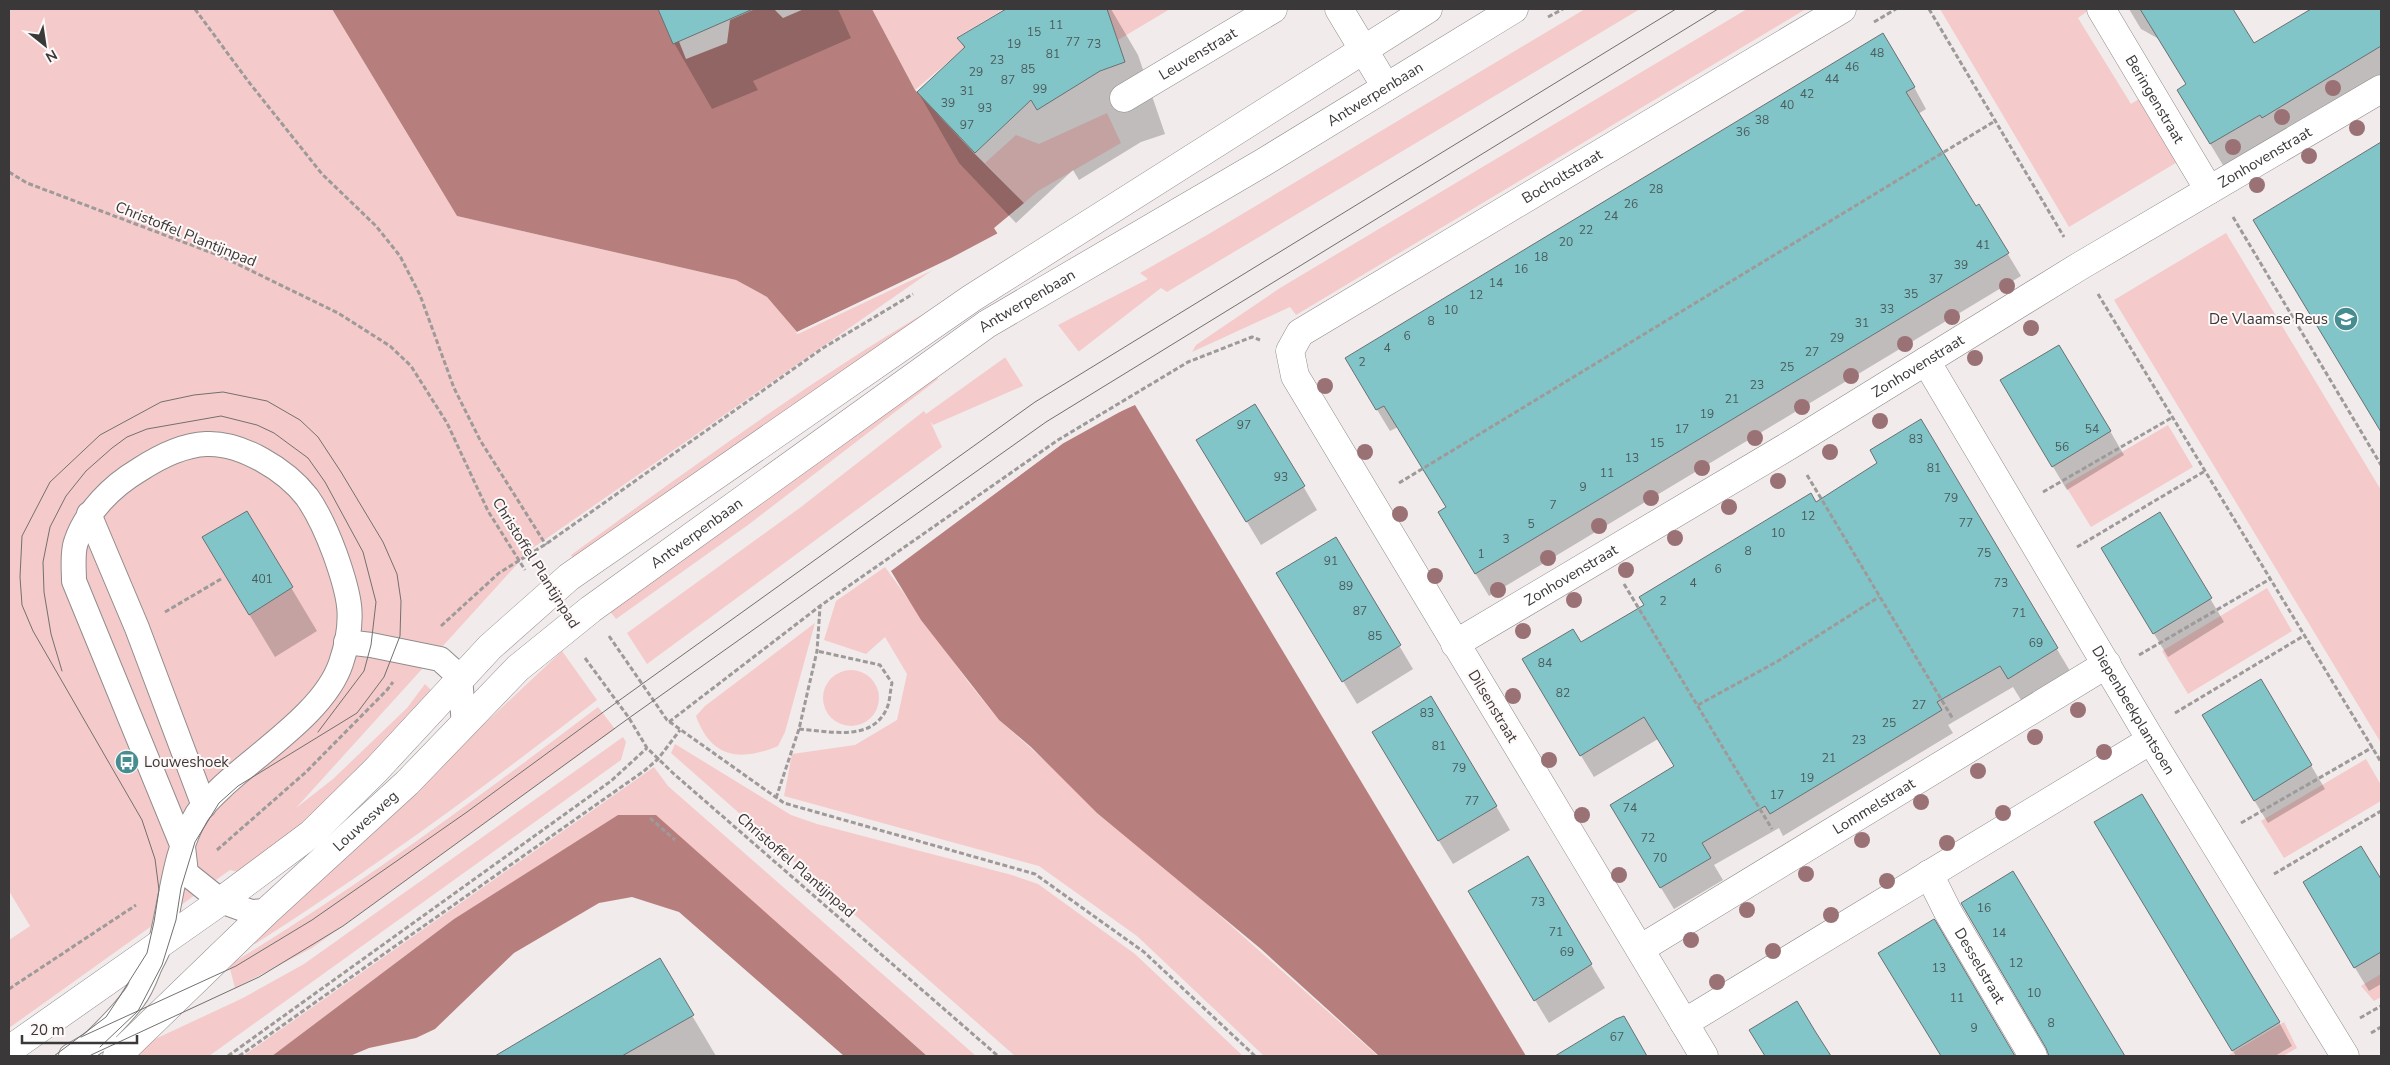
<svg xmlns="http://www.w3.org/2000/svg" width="2390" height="1065" font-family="'Nunito Sans',sans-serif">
<rect width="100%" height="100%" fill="#f1ebeb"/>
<g fill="#f4cbca">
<path d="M9,9H332L457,216L736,280L767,297L797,332L947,260L530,550L296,808L333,779L407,708L425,684L435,694C374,757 314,828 238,872L230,870L9,1028V940L30,926L9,891Z"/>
<polygon points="872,9 1004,9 959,36 968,45 915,90"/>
<polygon points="1107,9 1170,9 1118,40"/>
<polygon points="1585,9 1640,9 1167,292 1161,288 1077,353 1056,326 1148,279 1140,273 1207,235"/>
<polygon points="1747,9 1806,9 1296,315 1290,307 1192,352 1196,345 1280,288"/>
<polygon points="1940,9 2088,9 2089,10 2078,18 2131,104 2142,97 2179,161 2069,227"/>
<polygon points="1107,113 1121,143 1038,191 1024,203 985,163 1016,135 1039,144"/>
<polygon points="2226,233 2381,490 2381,743 2114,300"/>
<path d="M966,289L578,565L571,555C699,462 828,367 966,289Z"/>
<polygon points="1007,356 1025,385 933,425 930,421 942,447 647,664 627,633 801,507 924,411 926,414"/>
<polygon points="936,375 938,379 748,525 616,619 609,610"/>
<polygon points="2168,425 2193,467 2091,527 2065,485"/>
<polygon points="885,567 969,683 999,720 1378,1056 1264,1056 1137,936 1039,866 784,796 792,754 855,745 897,720 907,674 885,637 866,654 824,640 836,601"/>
<polygon points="2267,588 2292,631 2188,694 2162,651"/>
<path d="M815,623L785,732L778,746C740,762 711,758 696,716L705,706Z"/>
<path d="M562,651L597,700C487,785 373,869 255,944L252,942Z"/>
<circle cx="851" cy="698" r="28"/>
<path d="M598,707L615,729L312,948L235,988L229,965C357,888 479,797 598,707Z"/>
<polygon points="623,737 626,742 621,760 209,1056 134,1056 153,1040 243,998 304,964"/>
<polygon points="675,744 791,815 817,824 1012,875 1038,884 1135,954 1243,1056 1015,1056 671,753"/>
<polygon points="2366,759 2381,785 2381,801 2284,858 2261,821"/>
<polygon points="654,767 668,786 976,1056 927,1056 849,986 619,815 454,919 272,1056 243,1056"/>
<polygon points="2381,974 2381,997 2374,1001 2361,986"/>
<polygon points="2284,1022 2297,1048 2283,1056 2227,1056"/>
</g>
<g fill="#b67f7d">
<polygon points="332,9 666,9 686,59 727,43 730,20 755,9 774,9 783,18 804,9 872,9 915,90 973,152 1024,203 994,228 1074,355 1106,418 1135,405 1526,1056 1379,1056 1261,949 1097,813 1031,747 999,720 921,620 891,571 1062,444 951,259 797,332 767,297 736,280 457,216"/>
<polygon points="618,815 656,815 927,1056 844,1056 679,912 632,897 599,903 514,953 435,1029 416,1038 369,1048 350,1056 272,1056 454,919"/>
</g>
<polygon fill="#f1ebeb" points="1000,232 1058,325 1079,352 1077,356 1107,415 1136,403 1062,444 889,571 1059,443 1005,357 950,262 798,334 795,333 951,258"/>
<g fill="#0003">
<polygon points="659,9 838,9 851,38 753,81 758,90 712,109 674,43"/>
<polygon points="1009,9 1111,9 1138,55 1165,134 1141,142 1079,180 1073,170 1016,223 959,163 918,92 965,49 959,39"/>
<polygon points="2129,9 2232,9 2254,45 2313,9 2381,9 2381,102 2235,185 2203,132 2187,85 2159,39 2141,29"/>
<polygon points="1914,87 1926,109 1918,114 1976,208 1979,206 2021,276 1489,596 1452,535 1447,508 1398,427 1390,431 1359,380"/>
<polygon points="2381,145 2381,431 2255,220"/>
<polygon points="2015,404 2110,431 2124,455 2067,490"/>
<polygon points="1921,421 2070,671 2021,700 2013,687 1948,725 1953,733 1783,836 1779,828 1714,865 1723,880 1674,909 1624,828 1675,767 1658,739 1594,777 1536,682 1580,643 1816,504 1879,463"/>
<polygon points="1212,464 1303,486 1317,510 1261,545"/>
<polygon points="246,512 317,631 275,657 229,581"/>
<polygon points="2160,514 2224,622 2168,657 2117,572"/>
<polygon points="1335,538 1413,669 1357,704 1291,596"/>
<polygon points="2261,681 2325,789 2268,823 2217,739"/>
<polygon points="1387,756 1496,806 1510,830 1453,864"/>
<polygon points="2109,846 2279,1022 2292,1046 2275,1056 2236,1056"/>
<polygon points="2361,848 2381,881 2381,984 2369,991 2318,906"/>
<polygon points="1527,858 1605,988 1549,1023 1483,915"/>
<polygon points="2013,873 2123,1056 2050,1056"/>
<polygon points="1934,921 2014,1056 1941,1056 1894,977"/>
<polygon points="659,960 716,1056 497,1056"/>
<polygon points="1797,1003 1829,1056 1766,1056 1751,1031"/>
<polygon points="1624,1018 1647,1056 1569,1056 1566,1051"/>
</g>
<g fill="#81c5c9" stroke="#6b7071">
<polygon points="658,9 753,9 673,44"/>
<polygon points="1006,9 1107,9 1125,62 1100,71 1037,110 1031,100 975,153 917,92 965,47 957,38"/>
<polygon points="2140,9 2233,9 2254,43 2311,9 2381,9 2381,46 2262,118 2260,115 2210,144 2177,90 2186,84"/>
<polygon points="1883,33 1915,87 1906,92 1976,206 1979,204 2009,253 1475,574 1438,512 1446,507 1384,406 1376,410 1345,358"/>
<polygon points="2381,142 2381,432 2253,220"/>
<polygon points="2059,345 2111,431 2052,467 2000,380"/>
<polygon points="1255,404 1305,486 1246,522 1196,440"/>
<polygon points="1921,419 2058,648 2008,679 2000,666 1937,702 1942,710 1770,814 1765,806 1702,843 1711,858 1660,888 1610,805 1674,766 1644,717 1580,756 1522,659 1573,629 1581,642 1644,605 1639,597 1811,493 1816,502 1877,463 1870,450"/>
<polygon points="247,511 293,587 249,615 202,537"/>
<polygon points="2160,512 2212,598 2153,634 2101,548"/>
<polygon points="1336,537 1401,645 1342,682 1276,573"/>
<polygon points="2261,679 2312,765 2254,801 2202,715"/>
<polygon points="1431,696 1497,806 1438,841 1372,732"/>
<polygon points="2142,794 2280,1022 2232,1051 2094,822"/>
<polygon points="2361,846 2381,879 2381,952 2354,968 2303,882"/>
<polygon points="1528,856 1592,964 1534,1001 1468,891"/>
<polygon points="2013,871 2099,1013 2125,1056 2049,1056 2046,1048 1961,903"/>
<polygon points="1934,919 1935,920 2015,1056 1941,1056 1878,953"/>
<polygon points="660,958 694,1015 622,1056 495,1056"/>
<polygon points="1797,1001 1815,1031 1831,1056 1765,1056 1749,1030"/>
<polygon points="1624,1016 1647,1056 1555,1056 1616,1019"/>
</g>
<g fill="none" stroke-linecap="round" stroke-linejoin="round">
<g stroke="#918c8b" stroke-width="26">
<g id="service">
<polyline points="89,514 137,628 204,806"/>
<polyline points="346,642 371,645 440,659 460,677 464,725"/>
<path d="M91,1045C106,1030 122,1015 134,998C141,989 145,978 149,968C153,959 159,950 161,941C172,899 174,852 197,814C203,805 212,797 220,789C256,754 325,712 341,663C356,619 350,596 335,554C328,535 319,514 307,497C286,470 241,442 206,444C182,445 159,457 139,470C112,486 86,512 76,542C72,553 74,569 74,581L183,847L186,873L221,901L251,912L267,911"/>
<polyline points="71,1056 104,1037"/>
</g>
</g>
<g stroke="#918c8b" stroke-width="29">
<g id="pedestrian">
<path id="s1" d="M1929,874L1948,912L2033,1056"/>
</g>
</g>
<g stroke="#918c8b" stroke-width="29">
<g id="minor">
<polyline points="1339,9 1386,87"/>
<path id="s2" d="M2101,9L2209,190"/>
<path id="s3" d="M1124,98L1273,9"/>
<path id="s4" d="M1926,361L2151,740L2345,1056"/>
<path id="s5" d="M1455,644L1790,445L2080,266L2381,89"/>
<path id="s6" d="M1640,949L2107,664"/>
<polyline points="1684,1023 2151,740"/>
<path id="s7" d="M1704,1056L1295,376L1290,351L1300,333L1842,9"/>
</g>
</g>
<g stroke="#918c8b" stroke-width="29">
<g id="tertiary">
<polyline points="9,1050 221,901 311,834 376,770 490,647 569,577 972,298 1428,9"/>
<path id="s8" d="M117,1056L267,911L407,783L518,668L591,609L987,324L1264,162L1514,9"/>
</g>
</g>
<g stroke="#9e9a9a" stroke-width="3" stroke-dasharray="5 2.5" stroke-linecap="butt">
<polyline points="195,9 248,81 322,174 376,226 400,256 420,295 454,388 480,440 546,545"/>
<polyline points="1929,9 2064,237"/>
<polyline points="1548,17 1563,9"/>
<polyline points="1874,22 1896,9"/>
<polyline points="9,172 27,183 223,257 338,313 390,346 411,366 447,423 488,511 525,570"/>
<polyline points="2233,217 2381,465"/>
<polyline points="2098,294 2381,762"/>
<polyline points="1807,475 1953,719"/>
<polyline points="1399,483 1995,121"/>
<polyline points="2043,492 2173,417"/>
<polyline points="2077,547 2205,471"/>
<polyline points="1624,584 1772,829"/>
<polyline points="165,612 221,579"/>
<polyline points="441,626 499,573 546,544 823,348 913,294"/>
<polyline points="609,636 667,720 784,803 1035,874 1144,952 1255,1056"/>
<polyline points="2139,655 2270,579"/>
<polyline points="585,658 629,718 647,748 674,774 998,1056"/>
<polyline points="1698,705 1778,661 1879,597"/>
<polyline points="2175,713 2305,635"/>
<polyline points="669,722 820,606 1058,440 1188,362 1252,337 1260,340"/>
<path d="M799,729C828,731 871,742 886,710C890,703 890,691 892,683L880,665L817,651"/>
<polyline points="776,798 799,729 817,651 820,607"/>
<polyline points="650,818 675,840"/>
<polyline points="2241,823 2373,747"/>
<polyline points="217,850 306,772 387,690 393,682"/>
<polyline points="2274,874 2381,811"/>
<polyline points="9,989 136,905"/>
<polyline points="2360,1018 2381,1006"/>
<polyline points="2371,1033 2381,1027"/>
<polyline points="228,1056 611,781 647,748"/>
<polyline points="239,1056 644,771 658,759 680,730"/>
</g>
<use href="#service" stroke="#fff" stroke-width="24"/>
<use href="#pedestrian" stroke="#fff" stroke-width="28"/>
<use href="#minor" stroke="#fff" stroke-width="28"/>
<use href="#tertiary" stroke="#fff" stroke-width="28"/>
<g stroke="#737070" stroke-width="1">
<polyline points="62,671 51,634 44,592 43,562 50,527 66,496 86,471 112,448 127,437 147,429 221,416 257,425 274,433 308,458 325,482 363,552 376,602 371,645 364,671 318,732"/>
<polyline points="81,1037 236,966 312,920 467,812 617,702 1035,402 1676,9"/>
<polyline points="91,1055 259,977 343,926 629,718 1046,422 1718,9"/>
<polyline points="54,1056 106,1017 118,999 147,953 154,922 159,890 155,859 142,820 33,631 22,605 20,577 22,536 50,482 100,435 161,402 194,395 223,392 267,401 300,420 318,437 341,472 383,542 397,574 401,601 400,636 384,677 357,713 238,786 219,803 195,842 181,888 176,920 162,965 138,1011 100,1047"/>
</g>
</g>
<g fill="#9a7175">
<circle cx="2333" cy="88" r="8"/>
<circle cx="2282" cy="117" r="8"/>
<circle cx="2357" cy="128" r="8"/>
<circle cx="2233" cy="147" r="8"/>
<circle cx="2309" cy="156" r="8"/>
<circle cx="2257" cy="185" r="8"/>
<circle cx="2007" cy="286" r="8"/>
<circle cx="1952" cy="317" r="8"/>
<circle cx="2031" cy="328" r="8"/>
<circle cx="1905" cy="344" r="8"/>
<circle cx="1975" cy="358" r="8"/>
<circle cx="1851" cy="376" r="8"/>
<circle cx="1325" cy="386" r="8"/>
<circle cx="1802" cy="407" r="8"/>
<circle cx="1880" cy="421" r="8"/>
<circle cx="1755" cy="438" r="8"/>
<circle cx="1365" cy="452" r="8"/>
<circle cx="1830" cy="452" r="8"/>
<circle cx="1702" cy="468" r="8"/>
<circle cx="1778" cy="481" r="8"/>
<circle cx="1651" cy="498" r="8"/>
<circle cx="1729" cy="507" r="8"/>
<circle cx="1400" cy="514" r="8"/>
<circle cx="1599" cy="526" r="8"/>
<circle cx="1675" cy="538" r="8"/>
<circle cx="1548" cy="558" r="8"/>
<circle cx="1626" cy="570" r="8"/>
<circle cx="1435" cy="576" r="8"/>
<circle cx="1498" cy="590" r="8"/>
<circle cx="1574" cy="600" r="8"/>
<circle cx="1523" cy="631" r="8"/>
<circle cx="1513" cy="696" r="8"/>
<circle cx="2078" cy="710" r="8"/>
<circle cx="2035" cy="737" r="8"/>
<circle cx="2104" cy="752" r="8"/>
<circle cx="1549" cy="760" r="8"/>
<circle cx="1978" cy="771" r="8"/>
<circle cx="1921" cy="802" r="8"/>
<circle cx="2003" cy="813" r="8"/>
<circle cx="1582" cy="815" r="8"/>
<circle cx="1862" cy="840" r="8"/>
<circle cx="1947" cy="843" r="8"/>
<circle cx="1806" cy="874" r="8"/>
<circle cx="1619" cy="875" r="8"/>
<circle cx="1887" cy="881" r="8"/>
<circle cx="1747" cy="910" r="8"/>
<circle cx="1831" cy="915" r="8"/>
<circle cx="1691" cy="940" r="8"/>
<circle cx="1773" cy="951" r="8"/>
<circle cx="1717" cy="982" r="8"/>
</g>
<defs>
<g id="school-disc" transform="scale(1.25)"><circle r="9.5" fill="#458d91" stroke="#fef9f8"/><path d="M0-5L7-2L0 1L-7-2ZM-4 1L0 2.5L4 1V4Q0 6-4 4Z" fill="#fff"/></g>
<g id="bus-disc" transform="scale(1.25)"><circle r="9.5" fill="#458d91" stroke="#fef9f8"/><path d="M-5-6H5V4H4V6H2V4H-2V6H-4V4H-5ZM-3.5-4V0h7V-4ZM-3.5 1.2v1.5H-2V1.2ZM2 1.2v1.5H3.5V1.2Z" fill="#fff"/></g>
</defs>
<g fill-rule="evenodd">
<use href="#school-disc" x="2346" y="319"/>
<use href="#bus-disc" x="127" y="762"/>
</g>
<g text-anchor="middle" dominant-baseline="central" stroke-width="4" stroke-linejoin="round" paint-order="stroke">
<g font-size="12" fill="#4c5b5c">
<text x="1056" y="25">11</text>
<text x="1034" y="32">15</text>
<text x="1073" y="42">77</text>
<text x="1014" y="44">19</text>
<text x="1094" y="44">73</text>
<text x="1877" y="53">48</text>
<text x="1053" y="54">81</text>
<text x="997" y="60">23</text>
<text x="1852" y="67">46</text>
<text x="1028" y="69">85</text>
<text x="976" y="72">29</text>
<text x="1832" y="79">44</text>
<text x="1008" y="80">87</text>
<text x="1040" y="89">99</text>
<text x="967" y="91">31</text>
<text x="1807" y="94">42</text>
<text x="948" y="103">39</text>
<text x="1787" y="105">40</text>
<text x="985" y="108">93</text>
<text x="1762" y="120">38</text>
<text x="967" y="125">97</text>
<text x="1743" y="132">36</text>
<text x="1656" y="189">28</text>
<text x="1631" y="204">26</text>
<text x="1611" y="216">24</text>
<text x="1586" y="230">22</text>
<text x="1566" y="242">20</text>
<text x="1983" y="245">41</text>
<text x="1541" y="257">18</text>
<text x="1961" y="265">39</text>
<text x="1521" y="269">16</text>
<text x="1936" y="279">37</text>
<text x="1496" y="283">14</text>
<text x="1911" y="294">35</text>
<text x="1476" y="295">12</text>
<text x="1887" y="309">33</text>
<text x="1451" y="310">10</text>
<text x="1431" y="321">8</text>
<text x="1862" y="323">31</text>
<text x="1407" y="336">6</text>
<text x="1837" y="338">29</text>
<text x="1387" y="348">4</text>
<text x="1812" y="352">27</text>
<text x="1362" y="362">2</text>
<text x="1787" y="367">25</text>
<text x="1757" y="385">23</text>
<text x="1732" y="399">21</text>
<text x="1707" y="414">19</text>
<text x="1244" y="425">97</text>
<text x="1682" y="429">17</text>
<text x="2092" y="429">54</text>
<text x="1916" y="439">83</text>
<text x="1657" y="443">15</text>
<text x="2062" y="447">56</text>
<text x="1632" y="458">13</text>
<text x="1934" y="468">81</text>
<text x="1607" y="473">11</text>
<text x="1281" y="477">93</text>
<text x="1583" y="487">9</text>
<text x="1951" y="498">79</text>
<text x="1553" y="505">7</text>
<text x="1808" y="516">12</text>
<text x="1966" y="523">77</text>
<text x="1531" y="524">5</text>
<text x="1778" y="533">10</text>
<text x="1506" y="539">3</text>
<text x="1748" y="551">8</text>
<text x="1984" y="553">75</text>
<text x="1481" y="554">1</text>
<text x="1331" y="561">91</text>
<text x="1718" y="569">6</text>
<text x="262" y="579">401</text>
<text x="1693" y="583">4</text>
<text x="2001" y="583">73</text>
<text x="1346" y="586">89</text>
<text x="1663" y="601">2</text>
<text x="1360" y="611">87</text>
<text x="2019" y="613">71</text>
<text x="1375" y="636">85</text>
<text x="2036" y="643">69</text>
<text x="1545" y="663">84</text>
<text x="1563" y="693">82</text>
<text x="1919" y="705">27</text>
<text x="1427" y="713">83</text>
<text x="1889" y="723">25</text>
<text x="1859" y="740">23</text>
<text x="1439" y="746">81</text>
<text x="1829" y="758">21</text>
<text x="1459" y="768">79</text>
<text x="1807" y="778">19</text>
<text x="1777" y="795">17</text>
<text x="1472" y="801">77</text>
<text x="1630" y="808">74</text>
<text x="1648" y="838">72</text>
<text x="1660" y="858">70</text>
<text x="1538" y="902">73</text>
<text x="1984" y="908">16</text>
<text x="1556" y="932">71</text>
<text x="1999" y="933">14</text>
<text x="1567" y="952">69</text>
<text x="2016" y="963">12</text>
<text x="1939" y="968">13</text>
<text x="2034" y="993">10</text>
<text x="1957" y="998">11</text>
<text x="2051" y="1023">8</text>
<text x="1974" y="1028">9</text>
<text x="1617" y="1037">67</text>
</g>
<g font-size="15" fill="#3a3838" stroke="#fef9f8">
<text stroke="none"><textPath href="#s3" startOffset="86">Leuvenstraat</textPath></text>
<text stroke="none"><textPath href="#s8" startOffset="1591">Antwerpenbaan</textPath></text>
<text stroke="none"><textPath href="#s2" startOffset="105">Beringenstraat</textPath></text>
<text stroke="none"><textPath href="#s5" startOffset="945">Zonhovenstraat</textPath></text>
<text stroke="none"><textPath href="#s7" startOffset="1145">Bocholtstraat</textPath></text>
<text transform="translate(186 234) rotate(22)">Christoffel Plantijnpad</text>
<text stroke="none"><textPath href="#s8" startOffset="1186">Antwerpenbaan</textPath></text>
<text stroke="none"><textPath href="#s5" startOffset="540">Zonhovenstraat</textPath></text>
<text stroke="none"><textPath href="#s8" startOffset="782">Antwerpenbaan</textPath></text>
<text transform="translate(536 563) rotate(58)">Christoffel Plantijnpad</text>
<text stroke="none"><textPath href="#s5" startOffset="135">Zonhovenstraat</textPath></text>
<text transform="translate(1493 706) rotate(59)">Dilsenstraat</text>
<text stroke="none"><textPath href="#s4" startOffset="406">Diepenbeekplantsoen</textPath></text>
<text stroke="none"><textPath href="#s6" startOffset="274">Lommelstraat</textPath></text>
<text stroke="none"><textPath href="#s8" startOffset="342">Louwesweg</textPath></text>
<text transform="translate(796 865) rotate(41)">Christoffel Plantijnpad</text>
<text stroke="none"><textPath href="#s1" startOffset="105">Desselstraat</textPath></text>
</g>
<g font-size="15" fill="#3a3838" stroke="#fef9f8" text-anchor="end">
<text x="2328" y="319">De Vlaamse Reus</text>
<text x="144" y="762" text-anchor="start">Louweshoek</text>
</g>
</g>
<rect width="2390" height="1065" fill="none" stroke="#3a3838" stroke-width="20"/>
<g transform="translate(45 45) rotate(150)" stroke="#fef9f8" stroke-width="4" paint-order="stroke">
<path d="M0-4L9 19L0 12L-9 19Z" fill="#3a3838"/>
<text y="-8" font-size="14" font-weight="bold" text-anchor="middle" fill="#3a3838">N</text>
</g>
<path d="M22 1035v8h115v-8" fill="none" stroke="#3a3838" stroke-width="2.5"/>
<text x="30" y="1035" font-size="15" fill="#3a3838" stroke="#fef9f8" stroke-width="4" paint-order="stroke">20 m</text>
</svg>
